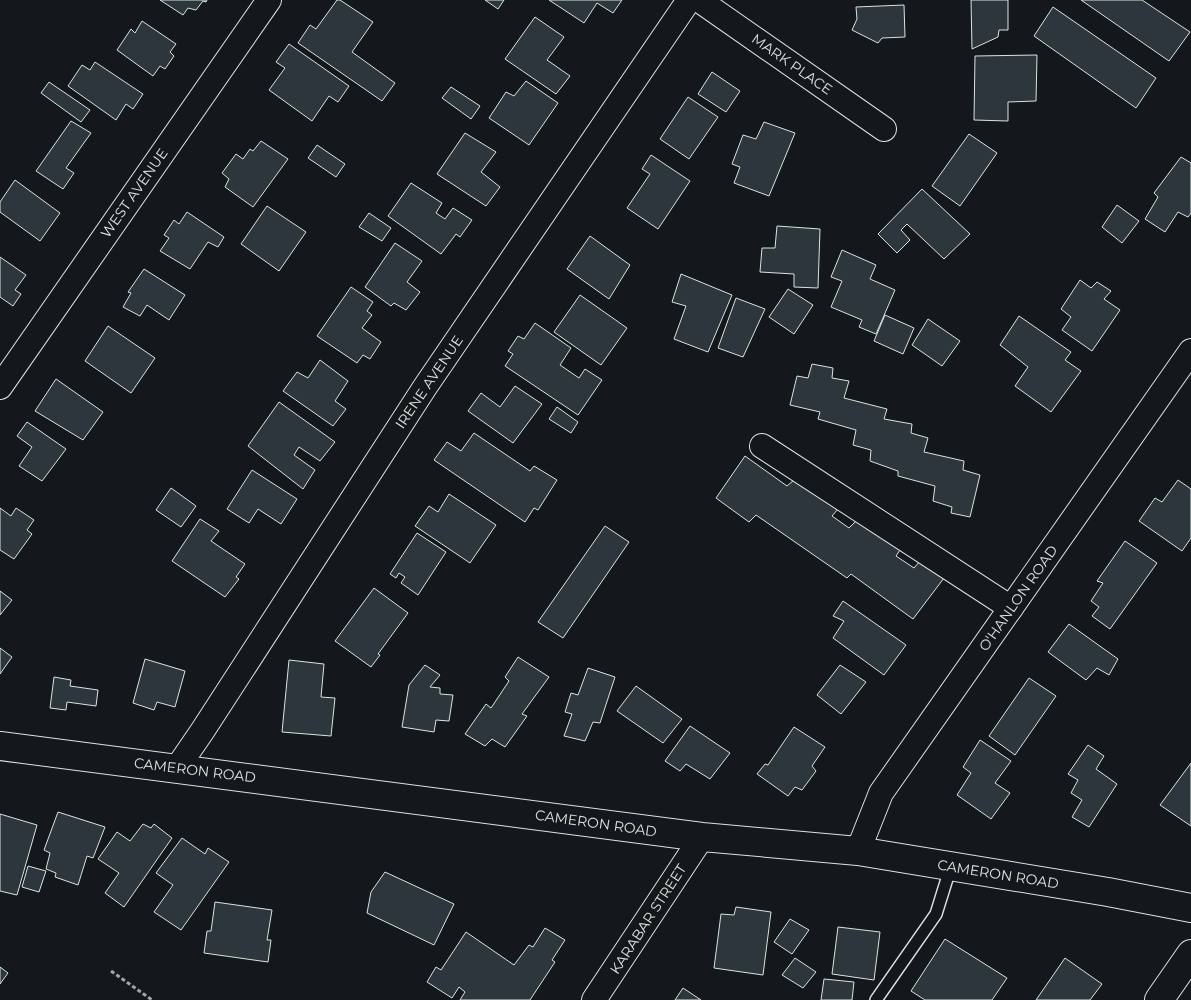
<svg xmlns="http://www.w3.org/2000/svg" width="1191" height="1000" font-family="Montserrat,sans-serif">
<rect width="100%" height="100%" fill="#14181c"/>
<g fill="#2c363c" stroke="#d8e6dc">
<polygon points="160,0 207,0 206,2 203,1 196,10 188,8 183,15"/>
<polygon points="337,0 340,0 373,22 352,52 395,83 382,101 298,43 310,25 316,29"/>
<polygon points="485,0 504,0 498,9"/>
<polygon points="549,0 622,0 613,13 597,3 584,23"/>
<polygon points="971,0 1008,0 1008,30 999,30 998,37 972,49"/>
<polygon points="1081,0 1142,0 1190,32 1169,61"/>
<polygon points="904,5 905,37 882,38 878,43 852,30 857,19 856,7"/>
<polygon points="1053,7 1156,78 1136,108 1034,36"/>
<polygon points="535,17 564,37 547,60 570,76 556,94 505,59"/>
<polygon points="142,21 176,44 170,52 174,56 165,69 160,66 153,76 117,50 131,29 135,33"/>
<polygon points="289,44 349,86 338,102 329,96 312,121 269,90 285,68 276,62"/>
<polygon points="1037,55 1036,101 1008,102 1008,121 974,120 975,56"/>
<polygon points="95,62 143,94 133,109 126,104 116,120 68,86 82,65 90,70"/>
<polygon points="712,72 740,91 726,112 698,94"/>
<polygon points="526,81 558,103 529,145 489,118 506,92 514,96"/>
<polygon points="49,82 90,110 81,122 41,93"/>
<polygon points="451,87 480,106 471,119 442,98"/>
<polygon points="688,97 718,117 689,159 660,139"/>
<polygon points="71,121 91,133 66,168 74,173 63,189 36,171"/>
<polygon points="764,122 795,133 769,196 734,183 740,167 732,164 743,135 756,139"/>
<polygon points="465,133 496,152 481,172 500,187 486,206 437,174"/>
<polygon points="969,134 997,153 960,206 932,186"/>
<polygon points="261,141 288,159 253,207 225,187 229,179 222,173 236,154 243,159 250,149 253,151"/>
<polygon points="317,145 345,164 336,177 308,158"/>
<polygon points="651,155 690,181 658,229 627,208 650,174 642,169"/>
<polygon points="1181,157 1191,163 1191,213 1188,217 1178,212 1165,232 1145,219 1158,197 1154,193"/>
<polygon points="15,180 60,213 40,241 0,212 0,202"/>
<polygon points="411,183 442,203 436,213 445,219 453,208 472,220 460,237 456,234 441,254 388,216"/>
<polygon points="922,189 970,234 944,259 907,224 901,230 910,240 897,253 878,234"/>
<polygon points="1117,205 1139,221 1122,243 1102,227"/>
<polygon points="267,206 306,232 279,271 241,244"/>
<polygon points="187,212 224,237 218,247 208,242 190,269 160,251 169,238 164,235 174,220 179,224"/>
<polygon points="369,213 391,228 382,241 359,227"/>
<polygon points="777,226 820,229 818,288 794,287 794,274 760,272 762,248 775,248"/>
<polygon points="590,236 630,265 609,299 567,269"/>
<polygon points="395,243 422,261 407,282 420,292 406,310 394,303 391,306 365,287"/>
<polygon points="842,250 876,265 870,279 895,290 876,334 859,327 862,320 831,307 842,281 831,277"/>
<polygon points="0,257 26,275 15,290 21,294 13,306 0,297"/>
<polygon points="144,269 185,295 169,320 147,305 140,316 123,307 131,293 128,292"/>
<polygon points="681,274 732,295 708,352 674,339 686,306 672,302"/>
<polygon points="1080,280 1091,288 1097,282 1111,291 1104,299 1120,310 1092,351 1062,330 1071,317 1061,309"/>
<polygon points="351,287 373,302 367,311 372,315 362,328 381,342 370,359 363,355 357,363 317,336"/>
<polygon points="788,289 813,305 794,334 769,317"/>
<polygon points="580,295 627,328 601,365 554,332"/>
<polygon points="736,298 765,309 743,357 718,348"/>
<polygon points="885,315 914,328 903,354 874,341"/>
<polygon points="1019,316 1071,352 1065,360 1081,371 1051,412 1015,386 1028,367 1000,345"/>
<polygon points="928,319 960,341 942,366 912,345"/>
<polygon points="535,323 571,348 560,365 579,378 585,369 602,380 578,415 505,366 513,354 508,351 518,336 524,339"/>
<polygon points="108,326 155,358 131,393 85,361"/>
<polygon points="320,360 348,381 335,401 346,409 333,426 283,391 297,372 308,378"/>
<polygon points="812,364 833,368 832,378 849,381 844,398 887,409 884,419 912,424 911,433 928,438 924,452 964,461 963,470 980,475 970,517 951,513 952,507 933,501 935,486 898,476 898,471 870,461 871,450 853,445 856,430 818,419 820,412 790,405 797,376 808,378"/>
<polygon points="56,379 103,412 83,440 35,411"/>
<polygon points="515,386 542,404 513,443 468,411 481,393 500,407"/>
<polygon points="279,402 335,442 320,461 299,447 294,455 315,470 303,489 248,446"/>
<polygon points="557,407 578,422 571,433 549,419"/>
<polygon points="27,422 66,449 42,481 19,466 32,447 17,436"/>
<polygon points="474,433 530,471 534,466 557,480 538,510 534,508 525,522 434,460 447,442 461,451"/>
<polygon points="745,456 787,486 794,480 838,509 832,516 849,528 856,521 877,535 880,532 902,547 896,556 914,568 920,561 944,578 913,619 851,574 847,578 756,515 749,522 716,498"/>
<polygon points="252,470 297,499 281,524 258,509 249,523 227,509"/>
<polygon points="1178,480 1191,489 1191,538 1182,551 1139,521 1155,498 1162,502"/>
<polygon points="171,488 196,506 181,527 156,510"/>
<polygon points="449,494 496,525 470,563 415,526 429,506 438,512"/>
<polygon points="0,508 11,516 16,508 34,520 27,530 32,534 14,559 0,550"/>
<polygon points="200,519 219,531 211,541 245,564 236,577 239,579 225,597 172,561"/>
<polygon points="605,526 629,542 563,638 538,622"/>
<polygon points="417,533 446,552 418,595 401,583 405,577 399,573 396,578 390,574"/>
<polygon points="1125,541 1157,563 1110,629 1092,616 1099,607 1091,601 1103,583 1097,581"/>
<polygon points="374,588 408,613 378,654 380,655 371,667 335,641"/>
<polygon points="0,591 12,600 0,615"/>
<polygon points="843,601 906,645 884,675 833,638 844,621 833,616"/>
<polygon points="1069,624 1118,659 1109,675 1097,668 1086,680 1048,652"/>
<polygon points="0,648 12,657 0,674"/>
<polygon points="518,657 549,677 522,714 527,716 505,747 492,739 485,746 465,734 486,704 491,708 509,681 505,677"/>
<polygon points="145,659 185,671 175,707 157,702 154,710 133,703"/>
<polygon points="289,660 324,664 321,697 335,698 331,736 282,732"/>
<polygon points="425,665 440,675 430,687 440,688 440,694 453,695 449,721 436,720 434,732 402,727 409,685"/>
<polygon points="840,665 866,682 841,714 817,695"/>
<polygon points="588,668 615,677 600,723 593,722 585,741 564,736 572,714 565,712 571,693 578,695"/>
<polygon points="54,677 71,680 70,686 98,690 96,706 67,702 66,710 50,708"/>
<polygon points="1029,678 1056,696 1015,755 989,736"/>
<polygon points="636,686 682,719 663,743 617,711"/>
<polygon points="690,726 730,753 710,779 686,764 680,771 665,761"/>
<polygon points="794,727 825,747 812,766 816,771 802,790 795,787 788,796 757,774 765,764 768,765"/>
<polygon points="980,740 1011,761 995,783 1010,793 991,819 957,795 971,773 963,767"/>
<polygon points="1088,745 1104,756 1096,769 1117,784 1089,827 1072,817 1082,800 1071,793 1078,780 1068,774"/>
<polygon points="1191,763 1191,826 1160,805"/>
<polygon points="58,812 105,827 93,858 87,856 78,885 55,877 56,873 46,869 50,853 44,850"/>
<polygon points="0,814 37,825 17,895 0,891"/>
<polygon points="143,824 151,828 154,824 172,838 124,907 105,893 119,873 98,859 117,832 130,841"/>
<polygon points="182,838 205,854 208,848 229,862 181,930 154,912 173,885 156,873"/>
<polygon points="28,866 46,871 39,892 22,887"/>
<polygon points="385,872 454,904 434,945 367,913 371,892"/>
<polygon points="215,902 272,910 267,940 271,940 268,962 204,953 207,931 211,931"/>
<polygon points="736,907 771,912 763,975 714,968 721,914 734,915"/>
<polygon points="790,919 809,930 792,954 774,942"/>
<polygon points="838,927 880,932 874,980 832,974"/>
<polygon points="545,928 565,940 552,960 555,962 530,1000 460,1000 465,992 459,987 452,998 427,982 436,967 441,970 466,932 514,965 529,945 533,947"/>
<polygon points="945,939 1007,978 992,1000 925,1000 911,991"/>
<polygon points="795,958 816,972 803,988 782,975"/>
<polygon points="1065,958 1102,984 1090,1000 1036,1000"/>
<polygon points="0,967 8,973 0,984"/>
<polygon points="824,979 854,982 852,1000 821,1000"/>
<polygon points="683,988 701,1000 675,1000"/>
</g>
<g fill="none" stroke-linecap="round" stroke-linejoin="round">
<g stroke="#d8e6dc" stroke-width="14">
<polyline id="lane" points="876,1000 936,914 951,866"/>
</g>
<g stroke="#d8e6dc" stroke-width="26">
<g id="street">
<polyline points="699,0 884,129"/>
<polyline points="0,387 269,0"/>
<polyline points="762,446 1011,608"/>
<polyline points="177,768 203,730 425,387 689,0"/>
<polyline points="858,851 881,793 1191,351"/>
<polyline points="594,1000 702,837"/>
</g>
</g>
<g stroke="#d8e6dc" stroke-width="30">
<g id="secondary">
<polyline points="0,746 702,837 858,851 1108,892 1191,908"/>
<polyline points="1159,1000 1191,954"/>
</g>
</g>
<polyline stroke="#9da8a2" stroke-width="3" stroke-dasharray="4 2.5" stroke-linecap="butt" points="111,971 152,1000"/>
<use href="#lane" stroke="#14181c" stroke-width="11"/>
<use href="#street" stroke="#14181c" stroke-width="24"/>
<use href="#secondary" stroke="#14181c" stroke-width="28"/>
</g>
<g text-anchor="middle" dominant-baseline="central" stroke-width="4" stroke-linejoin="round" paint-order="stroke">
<g font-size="14" fill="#d8e6dc" stroke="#14181c">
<text transform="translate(792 64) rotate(35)">MARK PLACE</text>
<text transform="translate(134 193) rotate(-55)">WEST AVENUE</text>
<text transform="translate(429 382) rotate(-56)">IRENE AVENUE</text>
<text transform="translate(1018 598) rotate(-55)">O'HANLON ROAD</text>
<text transform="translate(195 770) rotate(7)">CAMERON ROAD</text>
<text transform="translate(596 823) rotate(8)">CAMERON ROAD</text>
<text transform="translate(998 874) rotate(9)">CAMERON ROAD</text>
<text transform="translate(648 919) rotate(-57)">KARABAR STREET</text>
</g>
</g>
</svg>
